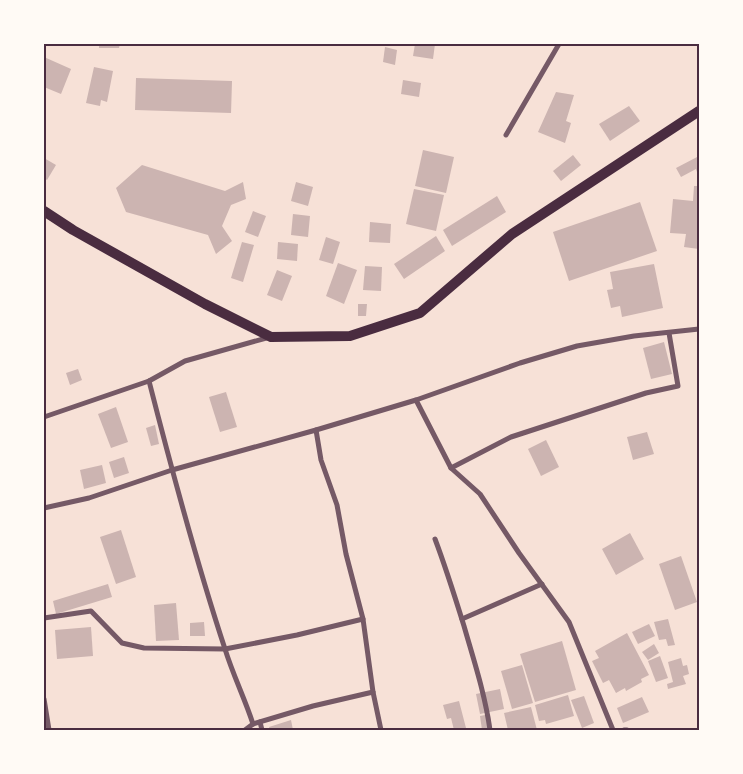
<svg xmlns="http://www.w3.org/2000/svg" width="743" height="774" font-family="'Roboto Condensed',sans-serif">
<rect width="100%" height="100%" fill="#f7e1d7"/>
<g fill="#ccb4b1">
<polygon points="99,44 120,44 119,48 99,48"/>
<polygon points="415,44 435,44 433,59 413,56"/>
<polygon points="385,47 397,50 395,65 383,62"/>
<polygon points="44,57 71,69 61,94 44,87"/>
<polygon points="94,67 113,71 107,102 101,100 100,106 86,103"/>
<polygon points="136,78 232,81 231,113 135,110"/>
<polygon points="403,80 421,83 419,97 401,94"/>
<polygon points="556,92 574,95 566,121 571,123 565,143 538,132"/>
<polygon points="629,106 640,121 610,141 599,124"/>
<polygon points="423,150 454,157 446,193 415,186"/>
<polygon points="573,155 581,165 561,181 553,171"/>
<polygon points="699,156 699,171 697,172 696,169 681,177 676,168"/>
<polygon points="44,158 56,165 47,180 44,178"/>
<polygon points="142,165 225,191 243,182 246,199 231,205 222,226 232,241 216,254 208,235 126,212 116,188"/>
<polygon points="296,182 313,187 308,206 291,201"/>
<polygon points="694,186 699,186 699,249 684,247 686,234 670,233 673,199 693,201"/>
<polygon points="414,189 444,195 436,231 406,224"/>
<polygon points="497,196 506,212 452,246 443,230"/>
<polygon points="640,202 657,251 569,281 553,232"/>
<polygon points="253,211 266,216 258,237 245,232"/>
<polygon points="293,214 310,216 308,237 291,235"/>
<polygon points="370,222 391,224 390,243 369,242"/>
<polygon points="436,236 445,251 404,279 394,264"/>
<polygon points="326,237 340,242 333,264 319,260"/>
<polygon points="242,242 254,245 243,282 231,278"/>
<polygon points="278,242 298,244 297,261 277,259"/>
<polygon points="338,263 357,270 344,304 326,296"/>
<polygon points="654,264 663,308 622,317 620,306 611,308 607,290 613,289 610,272"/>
<polygon points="365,266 382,267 381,291 363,290"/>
<polygon points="277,270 292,276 282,301 267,295"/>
<polygon points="358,304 367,304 366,316 358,316"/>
<polygon points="664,342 672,374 651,379 643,348"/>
<polygon points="78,369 82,380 70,385 66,373"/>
<polygon points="226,392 237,427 220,432 209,397"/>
<polygon points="116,407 128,442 111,448 98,414"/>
<polygon points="155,425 159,444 151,446 146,428"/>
<polygon points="647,432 654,454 633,460 627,437"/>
<polygon points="546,440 559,467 541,476 528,449"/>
<polygon points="124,457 129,473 114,478 109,462"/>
<polygon points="102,465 106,483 84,489 80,470"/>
<polygon points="121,530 136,577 116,584 100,537"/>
<polygon points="630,533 644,559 616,575 602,549"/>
<polygon points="681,556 697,602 675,610 659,564"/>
<polygon points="108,584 112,597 56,614 53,601"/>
<polygon points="176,603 179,640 156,641 154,605"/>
<polygon points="668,619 675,645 668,646 666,639 659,640 654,622"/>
<polygon points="204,622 205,636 190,636 190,623"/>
<polygon points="649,624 655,636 638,644 632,632"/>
<polygon points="91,627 93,656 57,659 55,630"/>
<polygon points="627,633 649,675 641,679 642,682 626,691 625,688 616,693 609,680 603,683 592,661 599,658 595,651"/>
<polygon points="562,641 576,690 535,702 520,654"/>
<polygon points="654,644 659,653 648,660 642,652"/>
<polygon points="660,656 668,678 656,682 648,661"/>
<polygon points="681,658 683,666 687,665 689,674 683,676 686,684 668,689 667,684 673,682 668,662"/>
<polygon points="522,665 533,703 512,709 501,671"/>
<polygon points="500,689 504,709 480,714 476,694"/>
<polygon points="568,695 574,716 546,724 545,720 539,721 535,705"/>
<polygon points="584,696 594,723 582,728 571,700"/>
<polygon points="642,697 649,712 623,723 617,708"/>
<polygon points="459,701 466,728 454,730 451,718 447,719 443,705"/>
<polygon points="531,707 537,730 508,730 504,713"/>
<polygon points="490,714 492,730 482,730 480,716"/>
<polygon points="291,720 293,730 270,730 269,727"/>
</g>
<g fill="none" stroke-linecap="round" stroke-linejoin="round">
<g stroke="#755966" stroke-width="5">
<polyline points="506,135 559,44"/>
<path d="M149,381C172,471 196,561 225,649C233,675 245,699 253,724"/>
<polyline points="416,400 451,468 480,494 519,553 569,622 613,730"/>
<polyline points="44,417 149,381 185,361 270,337"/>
<polyline points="316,430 321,460 337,505 346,554 363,619 373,692 381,730"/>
<polyline points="451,468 511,437 646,393 678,386 669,333"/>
<polyline points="44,508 89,498 172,470 316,430 416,400 520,363 577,346 634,336 699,329"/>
<path d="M435,539C446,568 455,597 464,626C474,661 485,694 490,730"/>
<polyline points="44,618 91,611 122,643 144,648 225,649 297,635 363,619"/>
<polyline points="462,619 542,584"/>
<polyline points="44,699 49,730"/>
<polyline points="260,722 262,730"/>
<polyline points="245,730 253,724 313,706 373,692"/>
<polyline points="624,730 627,730"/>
</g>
<polyline stroke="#4a2c40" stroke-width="10" points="44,211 73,230 205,304 271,337 350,336 420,313 512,234 699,111"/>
</g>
<rect width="743" height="774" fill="none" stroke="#fffaf5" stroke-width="90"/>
<rect x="45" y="45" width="653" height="684" fill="none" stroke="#4a2c40" stroke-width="2"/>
</svg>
